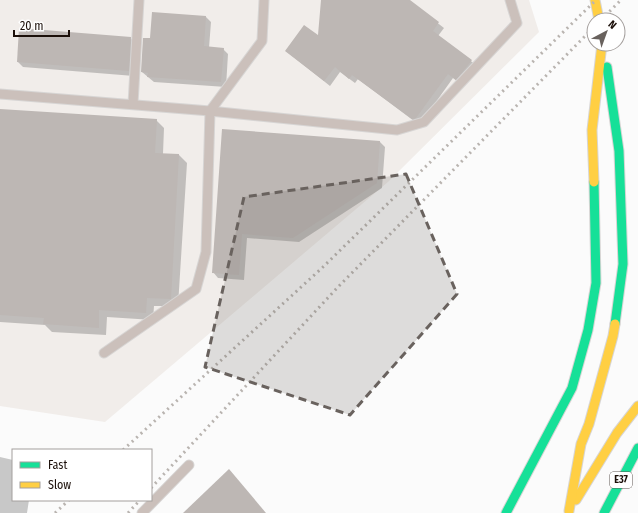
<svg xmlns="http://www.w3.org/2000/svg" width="638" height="513" font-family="'Fira Sans Condensed',sans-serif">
<rect width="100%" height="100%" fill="#fbfbfb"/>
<polygon fill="#f1edea" points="0,0 529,0 539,32 388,182 105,422 0,406"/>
<g fill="#0003">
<polygon points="322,0 408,0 444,28 438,36 476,65 461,84 453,78 421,123 418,124 358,79 355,83 340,72 330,86 286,51 319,37"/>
<polygon points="206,17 211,22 209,48 223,49 228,54 226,87 154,82 142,72 151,40"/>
<polygon points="130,38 136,43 134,76 23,67 18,62"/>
<polygon points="0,110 156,120 164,128 163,154 179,155 187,163 178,306 154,306 153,320 107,317 106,335 52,332 45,325 0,322"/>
<polygon points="223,130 380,142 385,147 382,188 299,242 247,238 244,280 218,278 213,272"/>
<polygon points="0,457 13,460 13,500 29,500 27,513 0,513"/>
</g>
<g fill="#bdb7b4">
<polygon points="321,0 410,0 439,22 433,31 472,60 456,80 448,74 416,118 412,119 352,75 349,79 335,67 324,81 285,51 304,25 318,35"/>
<polygon points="152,12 206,16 204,46 224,48 221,82 147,77 148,73 141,72 143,38 150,38"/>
<polygon points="19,28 131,37 129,71 17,62"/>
<polygon points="0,109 157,119 155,153 179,154 171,299 147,298 146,313 99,310 99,328 43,324 44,318 0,315"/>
<polygon points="222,129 380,141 377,183 293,238 242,234 239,275 212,273"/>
<polygon points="229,469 266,513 183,513"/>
</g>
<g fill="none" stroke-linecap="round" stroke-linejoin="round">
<g stroke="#d7d5d4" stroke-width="11">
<g id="lane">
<polyline points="0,94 210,111 397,130 424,122 517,23 510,0"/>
<polyline points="133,104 139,0"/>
<polyline points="104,353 196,289 206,252 210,111 262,41 264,0"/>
<polyline points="142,513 189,465"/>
</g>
</g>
<g stroke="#d7d5d4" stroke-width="11">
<g id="fast">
<polyline points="607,67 619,151 623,264 615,324"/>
<polyline points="506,513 572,388 588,330 596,283 594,182"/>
<polyline points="604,513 638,448"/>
</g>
</g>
<g stroke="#d7d5d4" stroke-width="11">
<g id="slow">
<polyline points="595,0 599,20"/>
<polyline points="594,182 592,130 602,44"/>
<polyline points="576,500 617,433 638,406"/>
<polyline points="569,511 581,444 589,424 613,336 615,324"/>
</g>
</g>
<use href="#lane" stroke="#cbc0bb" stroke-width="9"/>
<use href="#fast" stroke="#16e098" stroke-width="9"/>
<use href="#slow" stroke="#ffcf43" stroke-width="9"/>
<g stroke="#b9b4b0" stroke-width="3" stroke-dasharray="2 4" stroke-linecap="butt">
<polyline points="601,20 621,0"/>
<polyline points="123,450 323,267 596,0"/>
<polyline points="151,488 338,287 594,27"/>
<polyline points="55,513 69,500"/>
<polyline points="128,513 140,500"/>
</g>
</g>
<path fill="#69625e" fill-opacity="0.2" stroke="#69625e" stroke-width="3" stroke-dasharray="8 5" stroke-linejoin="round" d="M406,174L457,294L350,415L205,367L244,197Z"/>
<g text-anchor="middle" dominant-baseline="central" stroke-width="3" stroke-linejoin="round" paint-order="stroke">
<rect fill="#fff" stroke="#5f5753" stroke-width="1" x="610" y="472" width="22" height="16" rx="3"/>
<g font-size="10" font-weight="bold" fill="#1b0f09">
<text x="621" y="480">E37</text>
</g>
</g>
<rect x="12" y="449" width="140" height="52" fill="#ffffff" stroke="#a49f9d"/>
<rect x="20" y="462" width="20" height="6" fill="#16e098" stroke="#a49f9d"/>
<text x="48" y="469" font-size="12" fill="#1b0f09">Fast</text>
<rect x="20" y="482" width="20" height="6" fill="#ffcf43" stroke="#a49f9d"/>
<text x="48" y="489" font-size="12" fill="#1b0f09">Slow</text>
<g transform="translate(606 32) rotate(41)"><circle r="19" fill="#ffffff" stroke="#a49f9d"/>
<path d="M0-3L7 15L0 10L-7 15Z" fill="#69625e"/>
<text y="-6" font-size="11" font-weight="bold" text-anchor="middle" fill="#1b0f09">N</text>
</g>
<path d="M14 30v6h55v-6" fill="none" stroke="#1b0f09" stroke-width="2"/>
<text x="20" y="30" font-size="12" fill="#1b0f09" stroke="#ffffff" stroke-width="3" paint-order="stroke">20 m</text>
</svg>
